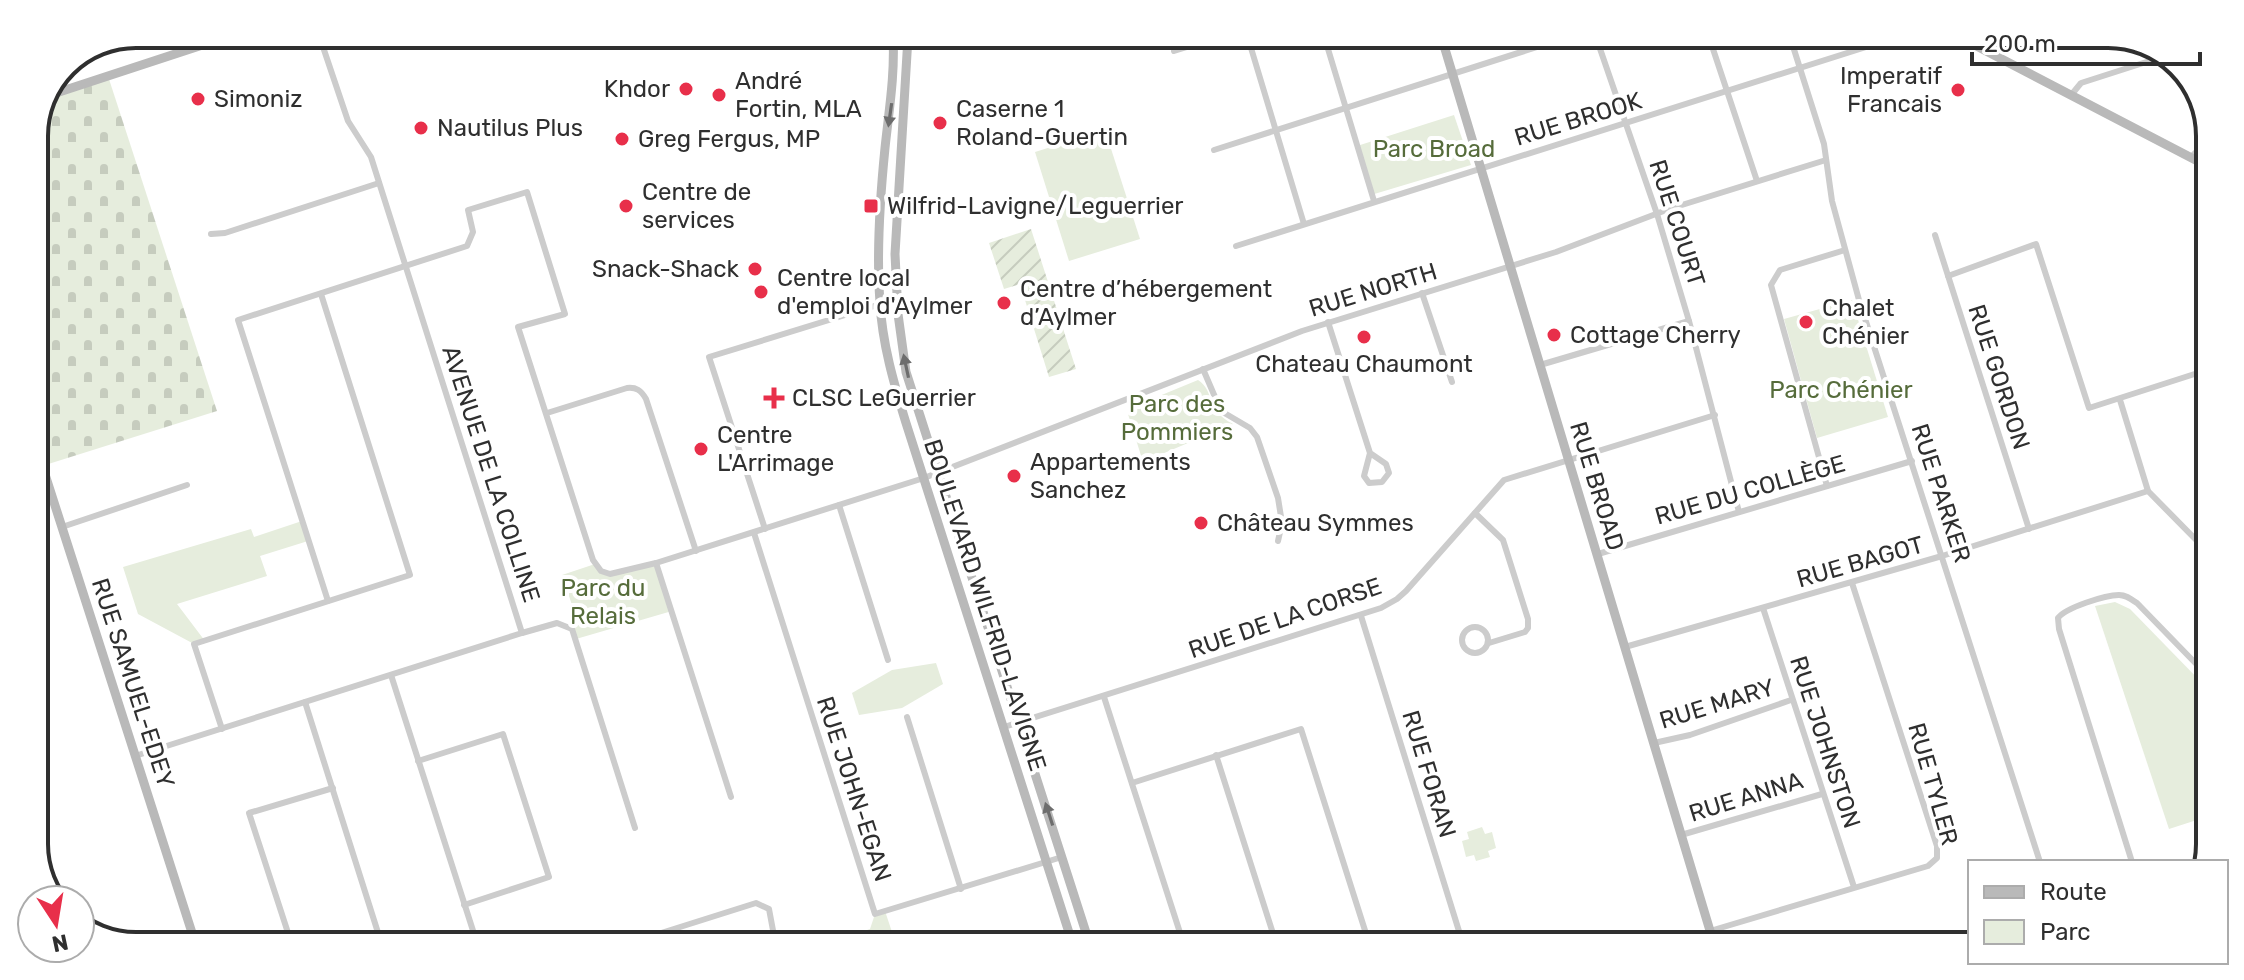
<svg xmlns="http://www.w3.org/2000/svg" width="2244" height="980" font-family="Rubik,sans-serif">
<defs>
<pattern id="cemetery-stones" width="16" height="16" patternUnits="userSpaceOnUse" patternTransform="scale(2)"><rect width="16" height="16" fill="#e6eddd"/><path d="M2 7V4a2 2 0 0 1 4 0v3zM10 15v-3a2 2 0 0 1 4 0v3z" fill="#c6ccbe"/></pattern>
<pattern id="garden-furrows" width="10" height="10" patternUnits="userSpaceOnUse" patternTransform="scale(2)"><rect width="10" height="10" fill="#e6eddd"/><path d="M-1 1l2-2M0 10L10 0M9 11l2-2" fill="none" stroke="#c6ccbe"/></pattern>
</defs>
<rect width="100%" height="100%" fill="#fff"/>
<g fill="#e6eddd">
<polygon points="1454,115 1471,165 1371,195 1357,146"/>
<polygon points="1105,130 1140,239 1069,261 1035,152"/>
<polygon points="1852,300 1888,417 1817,438 1784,319"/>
<path d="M1198,380C1216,392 1204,409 1233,424L1143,462L1128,414L1135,406Z"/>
<polygon points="302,521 308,541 260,556 267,576 177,604 205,641 194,644 138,614 123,567 251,529 254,537"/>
<polygon points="656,563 672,611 576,639 569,626 574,611 562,575 595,564 605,574"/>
<polygon points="2115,602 2130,609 2204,685 2203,818 2169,829 2095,606"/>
<polygon points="936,663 943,684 902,708 859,715 852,693 892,670"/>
<polygon points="1482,827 1485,834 1492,832 1496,848 1488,851 1490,857 1476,861 1474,855 1466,857 1462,841 1469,839 1467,832"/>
<polygon points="885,911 895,941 835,941 870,929 875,914"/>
</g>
<polygon fill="url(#cemetery-stones)" points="108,76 217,411 42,466 34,440 34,130 50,95"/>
<polygon fill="url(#garden-furrows)" points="1031,229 1076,369 1049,377 1020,284 1004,289 989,243"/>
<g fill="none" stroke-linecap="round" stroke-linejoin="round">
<g stroke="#ccc" stroke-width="6">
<polyline points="1248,38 1304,224"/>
<polyline points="1325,39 1374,201"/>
<polyline points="1597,40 1657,214 1689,321 1739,512"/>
<polyline points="1710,40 1757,181"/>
<polyline points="1791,40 1824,144 1832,201 1859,300 2040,862"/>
<polyline points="1174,51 1216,38"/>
<polyline points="2072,94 2081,83 2165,56"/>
<polyline points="1214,150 1562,39"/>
<polyline points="2191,157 2197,151 2210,147"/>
<polyline points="211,234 225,233 379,183"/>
<polyline points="1935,235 2029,529"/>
<polyline points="1236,246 1885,41"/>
<polyline points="1948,276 2036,244 2089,408 2207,370"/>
<polyline points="1422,293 1452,382"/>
<polyline points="1328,322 1370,453 1364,476 1369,483 1382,482 1389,473 1386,464 1370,453"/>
<polyline points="1540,365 1689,321"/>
<polyline points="1203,369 1221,411 1250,428 1257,437 1278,498 1282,523 1278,541"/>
<polyline points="2120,400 2148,491 2206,550"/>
<path d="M547,413L627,388C636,387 641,390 646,399L696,551"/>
<polyline points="1827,486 1771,285 1780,270 1845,250"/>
<polyline points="839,505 888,660"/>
<polyline points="1475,513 1503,540 1528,619 1528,628 1525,632 1489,643"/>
<polyline points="62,527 187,485"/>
<polyline points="765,529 709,357 897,299"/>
<polyline points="754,533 875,914 1062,857"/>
<polyline points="1598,554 1912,461"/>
<polyline points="656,563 731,797"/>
<polyline points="328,601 238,320 467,246 473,232 468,210 527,192 565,314 518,327 593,560 601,571 610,574 656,563 924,478 1302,331 1556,252 1669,209 1826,160"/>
<polyline points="1763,608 1854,887"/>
<polyline points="1361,616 1463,944"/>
<circle cx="1475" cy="640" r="13"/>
<polyline points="522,633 557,623 572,629 635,828"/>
<polyline points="1625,647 1942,556 2148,491"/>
<polyline points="391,675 476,940"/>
<polyline points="1104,697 1183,942"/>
<polyline points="305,702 380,939"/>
<polyline points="907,717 961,889"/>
<polyline points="1004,727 1381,608 1397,599 1406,591 1504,480 1715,415"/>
<polyline points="222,729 194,644 410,575 321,294"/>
<polyline points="1654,743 1690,735 1791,700"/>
<polyline points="1216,755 1276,943"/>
<polyline points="135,756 522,633 371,157 348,121 319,35"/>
<polyline points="418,761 503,734 549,877 464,905"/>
<polyline points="1132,783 1301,729 1369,943"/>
<polyline points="1681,835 1822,794"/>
<path d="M2132,862L2059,629L2058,618C2065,608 2105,595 2119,595C2126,595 2131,599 2137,603L2204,672"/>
<polyline points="1710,931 1928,866 1937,858 1937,846 1852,583"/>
<polyline points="290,939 249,813 333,788"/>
<polyline points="639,940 756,903 769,909 775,941"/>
<polyline points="1157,942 1180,935"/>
</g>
<g stroke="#b9b9b9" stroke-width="9">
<path d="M893,37C895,75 889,110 885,148C880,198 876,251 880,302C882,343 894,384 906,423L1072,942"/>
<polyline points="908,37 895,254 898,314 906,372 1089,942"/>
<polyline points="1442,39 1714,944"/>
<polyline points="1967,41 2209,167"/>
<polyline points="50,95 236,34"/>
<polyline points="34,440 194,939"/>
</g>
</g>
<defs><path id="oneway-solid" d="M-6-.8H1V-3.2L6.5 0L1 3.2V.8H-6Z" transform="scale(2)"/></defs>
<g fill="#6d6d6d">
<use href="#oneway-solid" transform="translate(890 115) rotate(98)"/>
<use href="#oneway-solid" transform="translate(906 366) rotate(-102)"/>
<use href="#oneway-solid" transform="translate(1049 814) rotate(-108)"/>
</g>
<g fill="#e82f4a" stroke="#fff" stroke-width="3">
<circle cx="686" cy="89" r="8"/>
<circle cx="1958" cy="90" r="8"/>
<circle cx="719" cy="95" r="8"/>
<circle cx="198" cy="99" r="8"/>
<circle cx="940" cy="123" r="8"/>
<circle cx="421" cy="128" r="8"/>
<circle cx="622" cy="139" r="8"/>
<circle cx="626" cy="206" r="8"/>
<rect x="863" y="198" width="16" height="16" rx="4"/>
<circle cx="755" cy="269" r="8"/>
<circle cx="761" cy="292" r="8"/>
<circle cx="1004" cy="303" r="8"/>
<circle cx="1806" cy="322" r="8"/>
<circle cx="1554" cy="335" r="8"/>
<circle cx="1364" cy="337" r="8"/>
<path d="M770 386h8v8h8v8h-8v8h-8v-8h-8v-8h8z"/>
<circle cx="701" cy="449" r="8"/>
<circle cx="1014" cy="476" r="8"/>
<circle cx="1201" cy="523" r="8"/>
</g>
<g text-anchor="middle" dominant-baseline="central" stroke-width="8" stroke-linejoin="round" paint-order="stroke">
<g font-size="24" fill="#2f2f2f" stroke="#fff" text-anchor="start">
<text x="1942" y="76" text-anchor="end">Imperatif<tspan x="1942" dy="28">Francais</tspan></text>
<text x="735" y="81">André<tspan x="735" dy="28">Fortin, MLA</tspan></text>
<text x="670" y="89" text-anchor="end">Khdor</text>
<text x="214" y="99">Simoniz</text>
<text x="956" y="109">Caserne 1<tspan x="956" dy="28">Roland-Guertin</tspan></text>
<text x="437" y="128">Nautilus Plus</text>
<text x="638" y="139">Greg Fergus, MP</text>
<text x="642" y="192">Centre de<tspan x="642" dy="28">services</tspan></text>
<text x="887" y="206">Wilfrid-Lavigne/Leguerrier</text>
<text x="739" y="269" text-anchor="end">Snack-Shack</text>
<text x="777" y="278">Centre local<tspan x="777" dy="28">d'emploi d'Aylmer</tspan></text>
<text x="1020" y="289">Centre d’hébergement<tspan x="1020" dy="28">d’Aylmer</tspan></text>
<text x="1822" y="308">Chalet<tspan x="1822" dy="28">Chénier</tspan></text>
<text x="1570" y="335">Cottage Cherry</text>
<text x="1364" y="364" text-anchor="middle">Chateau Chaumont</text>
<text x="792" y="398">CLSC LeGuerrier</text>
<text x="717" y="435">Centre<tspan x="717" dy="28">L'Arrimage</tspan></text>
<text x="1030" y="462">Appartements<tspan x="1030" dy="28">Sanchez</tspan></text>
<text x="1217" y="523">Château Symmes</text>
</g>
<g font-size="24" fill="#2f2f2f" stroke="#fff">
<text transform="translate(1578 119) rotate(-17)">RUE BROOK</text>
<text transform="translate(1677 223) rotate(72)">RUE COURT</text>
<text transform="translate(1373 290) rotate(-17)">RUE NORTH</text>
<text transform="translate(1999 377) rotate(72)">RUE GORDON</text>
<text transform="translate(491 474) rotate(72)">AVENUE DE LA COLLINE</text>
<text transform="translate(1597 486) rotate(73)">RUE BROAD</text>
<text transform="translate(1750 490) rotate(-16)">RUE DU COLLÈGE</text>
<text transform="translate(1941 493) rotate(72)">RUE PARKER</text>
<text transform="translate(1860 562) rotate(-16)">RUE BAGOT</text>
<text transform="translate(985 605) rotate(72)">BOULEVARD WILFRID-LAVIGNE</text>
<text transform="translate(1285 618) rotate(-19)">RUE DE LA CORSE</text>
<text transform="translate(133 683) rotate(72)">RUE SAMUEL-EDEY</text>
<text transform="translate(1717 704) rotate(-17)">RUE MARY</text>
<text transform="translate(1825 742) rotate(72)">RUE JOHNSTON</text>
<text transform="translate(1429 774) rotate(73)">RUE FORAN</text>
<text transform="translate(1933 784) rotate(74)">RUE TYLER</text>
<text transform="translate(854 789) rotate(72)">RUE JOHN-EGAN</text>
<text transform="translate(1746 797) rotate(-17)">RUE ANNA</text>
</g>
<g font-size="24" fill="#566c3b" stroke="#fff">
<text x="1434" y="149">Parc Broad</text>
<text x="1841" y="390">Parc Chénier</text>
<text x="1177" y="404">Parc des<tspan x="1177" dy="28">Pommiers</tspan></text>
<text x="603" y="588">Parc du<tspan x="603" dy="28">Relais</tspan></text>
</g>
</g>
<path d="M0 0H2244V980H0ZM136 48H2108A88 88 0 0 1 2196 136V844A88 88 0 0 1 2108 932H136A88 88 0 0 1 48 844V136A88 88 0 0 1 136 48Z" fill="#fff" fill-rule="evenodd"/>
<path fill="none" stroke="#2f2f2f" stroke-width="4" d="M136 48H2108A88 88 0 0 1 2196 136V844A88 88 0 0 1 2108 932H136A88 88 0 0 1 48 844V136A88 88 0 0 1 136 48Z"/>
<rect x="1968" y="860" width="260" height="104" fill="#ffffff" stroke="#acacac" stroke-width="2"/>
<rect x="1984" y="886" width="40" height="12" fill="#b9b9b9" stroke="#acacac" stroke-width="2"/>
<text x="2040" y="900" font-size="24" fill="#2f2f2f">Route</text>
<rect x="1984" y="920" width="40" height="24" fill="#e6eddd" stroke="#acacac" stroke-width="2"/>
<text x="2040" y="940" font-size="24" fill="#2f2f2f">Parc</text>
<g transform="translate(56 924) rotate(168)"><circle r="38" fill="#ffffff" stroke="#acacac" stroke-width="2"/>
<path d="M0-6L14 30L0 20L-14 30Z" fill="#e82f4a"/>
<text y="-12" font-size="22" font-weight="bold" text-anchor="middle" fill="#2f2f2f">N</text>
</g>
<path d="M1972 52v12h228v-12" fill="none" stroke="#2f2f2f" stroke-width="4"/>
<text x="1984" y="52" font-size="24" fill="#2f2f2f" stroke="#ffffff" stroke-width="6" paint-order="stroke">200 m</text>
</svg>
